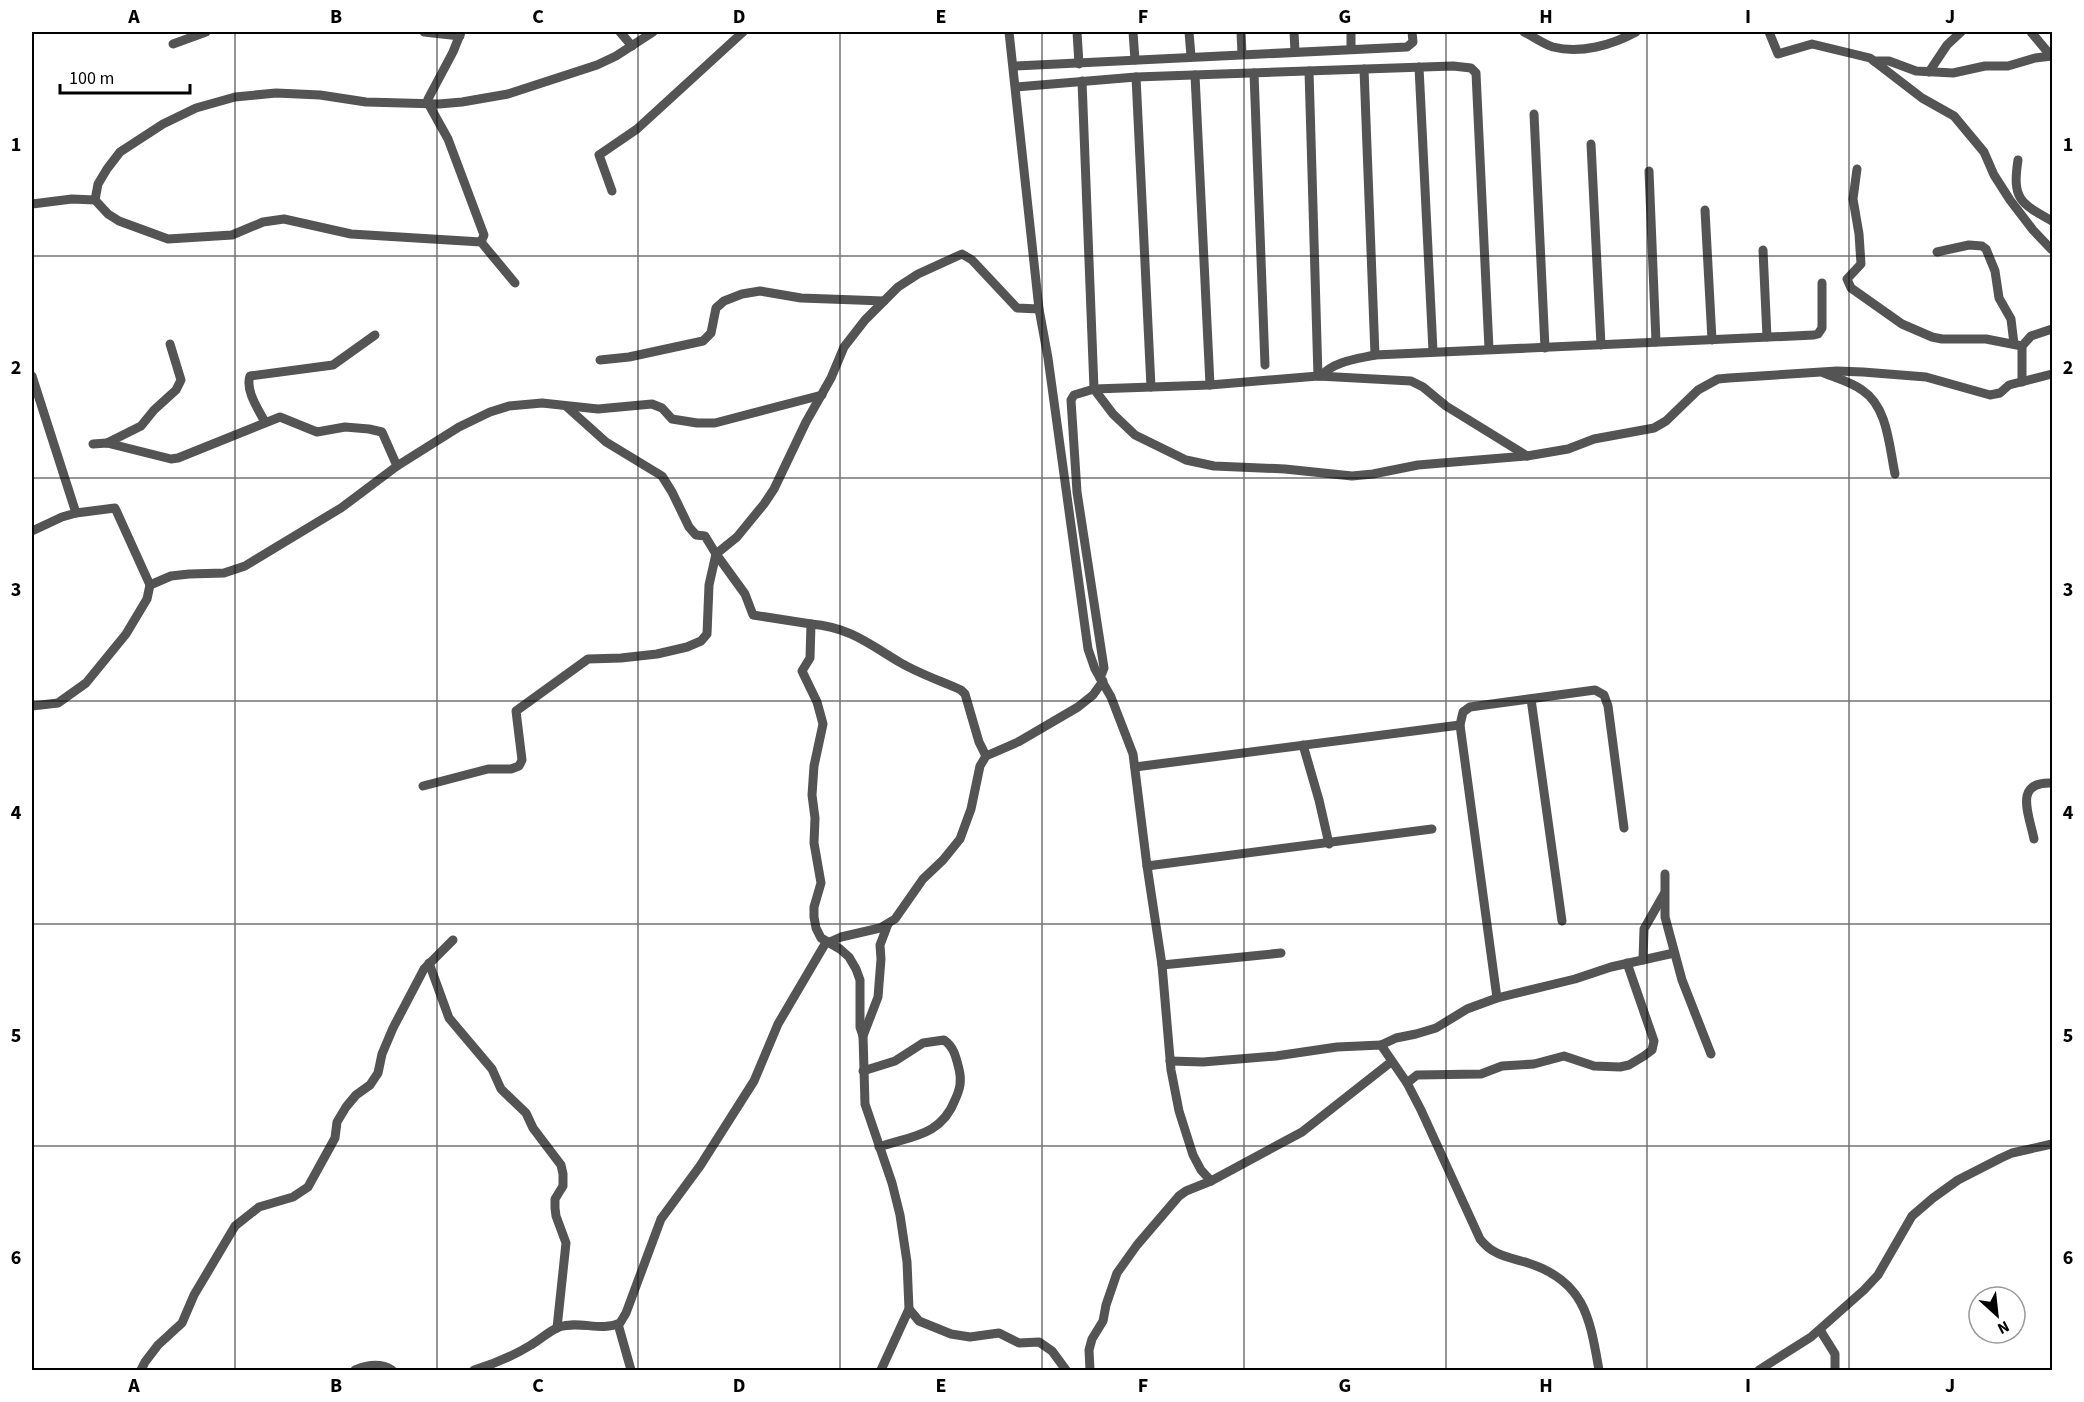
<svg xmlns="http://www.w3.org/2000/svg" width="2084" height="1402" font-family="'Source Sans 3',sans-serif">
<rect width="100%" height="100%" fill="#fff"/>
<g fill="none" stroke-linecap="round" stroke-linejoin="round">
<g stroke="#545454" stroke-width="9">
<polyline points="424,32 460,36"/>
<polyline points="461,32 453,52 428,99 428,103 448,139 484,235 481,242"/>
<polyline points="620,32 632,46"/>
<polyline points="1009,32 1039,309 1048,358 1088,649 1095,669 1111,697 1133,754 1147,866 1162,965 1171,1070 1179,1111 1193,1155 1201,1170 1211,1181 1302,1132 1391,1062"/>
<polyline points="1077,32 1079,64"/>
<polyline points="1133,32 1135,60"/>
<polyline points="1189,32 1191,56"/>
<polyline points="1241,32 1242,54"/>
<polyline points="1294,32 1295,52"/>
<polyline points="1351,32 1351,49"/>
<path d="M1524,32C1534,37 1543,44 1553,47C1581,54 1612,45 1636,32"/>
<polyline points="1769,32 1778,54 1812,44 1870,58 1922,98 1954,116 1984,152 1994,175 2010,200 2033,230 2052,250"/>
<polyline points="2031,32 2051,56"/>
<polyline points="173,44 206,32"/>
<polyline points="1874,61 1889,61 1916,71 1953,73 1985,66 2008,66 2035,58 2052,56"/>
<polyline points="1014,66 1407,47 1413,42 1412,32"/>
<polyline points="1419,67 1433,351"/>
<polyline points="1364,69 1375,355"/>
<polyline points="1309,71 1318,376"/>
<polyline points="1929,72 1947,45 1961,32"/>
<polyline points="1254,73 1265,365"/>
<polyline points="1195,75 1210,385"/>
<polyline points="1136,77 1151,387"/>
<polyline points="1082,81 1094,389 1113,414 1135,435 1186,460 1214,466 1285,469 1352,476 1373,474 1418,465 1527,456 1568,449 1594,439 1654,428 1666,421 1698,390 1718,379 1729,378 1837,371 1863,372 1926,377 1990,395 2000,393 2009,385 2052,374"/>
<polyline points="1016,87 1136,77 1453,66 1471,68 1476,73 1489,349"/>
<polyline points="1534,114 1545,348"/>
<polyline points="1591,144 1601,345"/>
<path d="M2018,160C2012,199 2020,203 2052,221"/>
<polyline points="1857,169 1853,199 1859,234 1861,264 1847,279 1851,288 1902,324 1932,337 1942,339 1986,339 2022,346"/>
<polyline points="1649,171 1656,342"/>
<polyline points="612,191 599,155 637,129 743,32"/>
<polyline points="95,200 98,184 107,169 120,152 163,124 196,108 235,97 276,93 320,95 366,102 439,104 462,102 508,94 597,65 616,56 653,32"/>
<polyline points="32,204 72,199 95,200 108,214 119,221 168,239 232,235 263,222 284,219 351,234 481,242 515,283"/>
<polyline points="1705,210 1712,340"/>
<polyline points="1763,250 1767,337"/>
<polyline points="1937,252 1969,245 1982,246 1986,249 1995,271 1999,298 2011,319 2014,344"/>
<polyline points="600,360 629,357 703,341 711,333 716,308 724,301 742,294 760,291 801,298 884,301"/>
<path d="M1824,373C1836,378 1851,382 1862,390C1888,407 1889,446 1895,474"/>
<polyline points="32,376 76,513 62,517 32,531"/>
<path d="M1321,376C1334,361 1357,359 1375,355L1814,335L1818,334L1822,328V283"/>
<polyline points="2022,382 2022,346 2031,336 2052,329"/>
<path d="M265,422C258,409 245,390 250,376L333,365L375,335"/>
<polyline points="107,443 141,426 154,410 176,390 181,380 170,344"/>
<polyline points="93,444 107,443 171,459 178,458 280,417 317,432 345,427 369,429 382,432 397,466"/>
<polyline points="76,513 115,508 150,585"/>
<path d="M811,624C849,627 869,644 901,663C920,674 941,681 961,690L965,694L979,742L986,756"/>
<polyline points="1100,678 1104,668 1077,492 1071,400 1074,395 1094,389 1210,385 1318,376 1411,381 1423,387 1446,406 1527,456"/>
<polyline points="1531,699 1562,921"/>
<polyline points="32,706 58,703 86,683 126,634 147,599 150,585 171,576 189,574 224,573 245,566 341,508 397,466 459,427 490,412 509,406 542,403 598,409 652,404 662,408 672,419 697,423 715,423 822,395"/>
<polyline points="1303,745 1319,800 1329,844"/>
<polyline points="1135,767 1460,725"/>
<polyline points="423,786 488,769 511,769 519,766 522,760 516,711 588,659 621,658 657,654 687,647 701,641 707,634 709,585 716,554 705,536 696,535 689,527 672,492 662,476 606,442 567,407"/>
<path d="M2034,839C2029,814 2013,781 2052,783"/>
<polyline points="1147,866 1432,829"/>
<polyline points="1665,874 1665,917 1682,980 1711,1054"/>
<polyline points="1643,960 1644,929 1664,894"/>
<polyline points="429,963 449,1018 492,1069 501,1089 526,1113 533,1128 561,1165 563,1174 563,1186 555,1199 555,1208 556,1216 566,1243 557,1328"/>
<polyline points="1162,965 1281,953"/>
<polyline points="1497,998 1460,725 1463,712 1470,707 1595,690 1604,695 1608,706 1624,828"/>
<polyline points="863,1036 860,1027 860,980 856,969 849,957 840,949 821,938 816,928 814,917 814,907 821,883 814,843 815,818 812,795 814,766 823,724 817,702 802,671 810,658 811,624 753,615 745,594 716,554 737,537 764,504 774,489 806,422 831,378 844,347 865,320 898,287 918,274 962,254 972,260 1017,308 1039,309"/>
<polyline points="1381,1045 1396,1038 1416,1034 1436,1028 1467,1009 1497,998 1575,979 1611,967 1674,953"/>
<path d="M1170,1061L1203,1062L1276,1056L1337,1047L1381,1045L1407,1083L1421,1110L1480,1239C1493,1256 1509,1257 1528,1263C1585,1281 1590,1319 1599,1370"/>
<path d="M863,1071L895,1061L923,1043L944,1040C954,1047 956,1057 959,1069C962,1081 960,1089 955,1100C941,1136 911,1136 879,1147"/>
<polyline points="1407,1083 1417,1075 1481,1074 1502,1066 1534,1064 1564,1056 1594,1066 1620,1067 1629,1065 1644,1056 1652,1050 1654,1041 1627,963"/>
<polyline points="909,1309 919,1321 951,1334 970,1337 999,1333 1019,1343 1039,1342 1052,1351 1066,1370"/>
<polyline points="618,1324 631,1370"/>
<polyline points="1820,1330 1835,1354 1835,1370"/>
<polyline points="141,1370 145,1362 158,1345 182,1323 194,1295 235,1226 259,1207 293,1197 308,1187 335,1138 337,1122 346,1107 356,1095 370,1085 378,1073 382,1054 393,1028 424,969 453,940"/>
<path d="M355,1370C367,1365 381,1363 392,1370"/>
<path d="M474,1370C494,1364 513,1356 531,1345C540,1340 549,1331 559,1327C579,1320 601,1332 620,1323L626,1313L661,1219L700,1166L754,1081L778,1024L825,944L841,937L880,928L895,919L923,879L943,860L960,839L971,809L980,766L986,756L1018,742L1078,707L1093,695L1103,681"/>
<polyline points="881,1370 909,1309 907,1262 900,1215 892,1183 865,1104 863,1036 878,997 881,959 880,945 888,924"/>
<polyline points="1090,1370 1089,1350 1092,1339 1103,1321 1106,1305 1117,1273 1137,1245 1179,1196 1186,1191 1211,1181"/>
<polyline points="1759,1370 1811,1337 1864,1290 1878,1275 1912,1216 1933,1198 1958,1180 2001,1158 2012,1153 2052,1144"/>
</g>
</g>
<path fill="none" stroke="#000" stroke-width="1.5" stroke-opacity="0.55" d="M235,32V1370M437,32V1370M638,32V1370M840,32V1370M1042,32V1370M1244,32V1370M1446,32V1370M1647,32V1370M1849,32V1370M32,256H2052M32,478H2052M32,701H2052M32,924H2052M32,1146H2052"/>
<rect width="2084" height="1402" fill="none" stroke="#ffffff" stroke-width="66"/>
<g transform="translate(1997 1315) rotate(153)"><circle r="28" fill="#ffffff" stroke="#999999" stroke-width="1.5"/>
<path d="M0-4.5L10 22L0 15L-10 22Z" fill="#000000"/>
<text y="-9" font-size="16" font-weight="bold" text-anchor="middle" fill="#000000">N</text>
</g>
<path d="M60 84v9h130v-9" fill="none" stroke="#000000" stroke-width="3"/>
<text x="69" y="84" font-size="18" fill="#000000" stroke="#ffffff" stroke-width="4.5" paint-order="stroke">100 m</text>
<rect x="33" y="33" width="2018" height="1336" fill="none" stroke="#000" stroke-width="2"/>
<g font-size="20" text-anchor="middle" font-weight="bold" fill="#000">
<text x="134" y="23">A</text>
<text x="336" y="23">B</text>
<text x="538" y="23">C</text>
<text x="739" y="23">D</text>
<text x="941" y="23">E</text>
<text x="1143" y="23">F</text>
<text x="1345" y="23">G</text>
<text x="1546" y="23">H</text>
<text x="1748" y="23">I</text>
<text x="1950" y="23">J</text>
<text x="16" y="151">1</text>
<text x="2068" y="151">1</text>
<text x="16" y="374">2</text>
<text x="2068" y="374">2</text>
<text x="16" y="596">3</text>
<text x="2068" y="596">3</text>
<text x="16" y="819">4</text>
<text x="2068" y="819">4</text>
<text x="16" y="1042">5</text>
<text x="2068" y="1042">5</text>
<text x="16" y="1264">6</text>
<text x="2068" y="1264">6</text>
<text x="134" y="1392">A</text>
<text x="336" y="1392">B</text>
<text x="538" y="1392">C</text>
<text x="739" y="1392">D</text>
<text x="941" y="1392">E</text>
<text x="1143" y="1392">F</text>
<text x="1345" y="1392">G</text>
<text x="1546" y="1392">H</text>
<text x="1748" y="1392">I</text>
<text x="1950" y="1392">J</text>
</g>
</svg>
